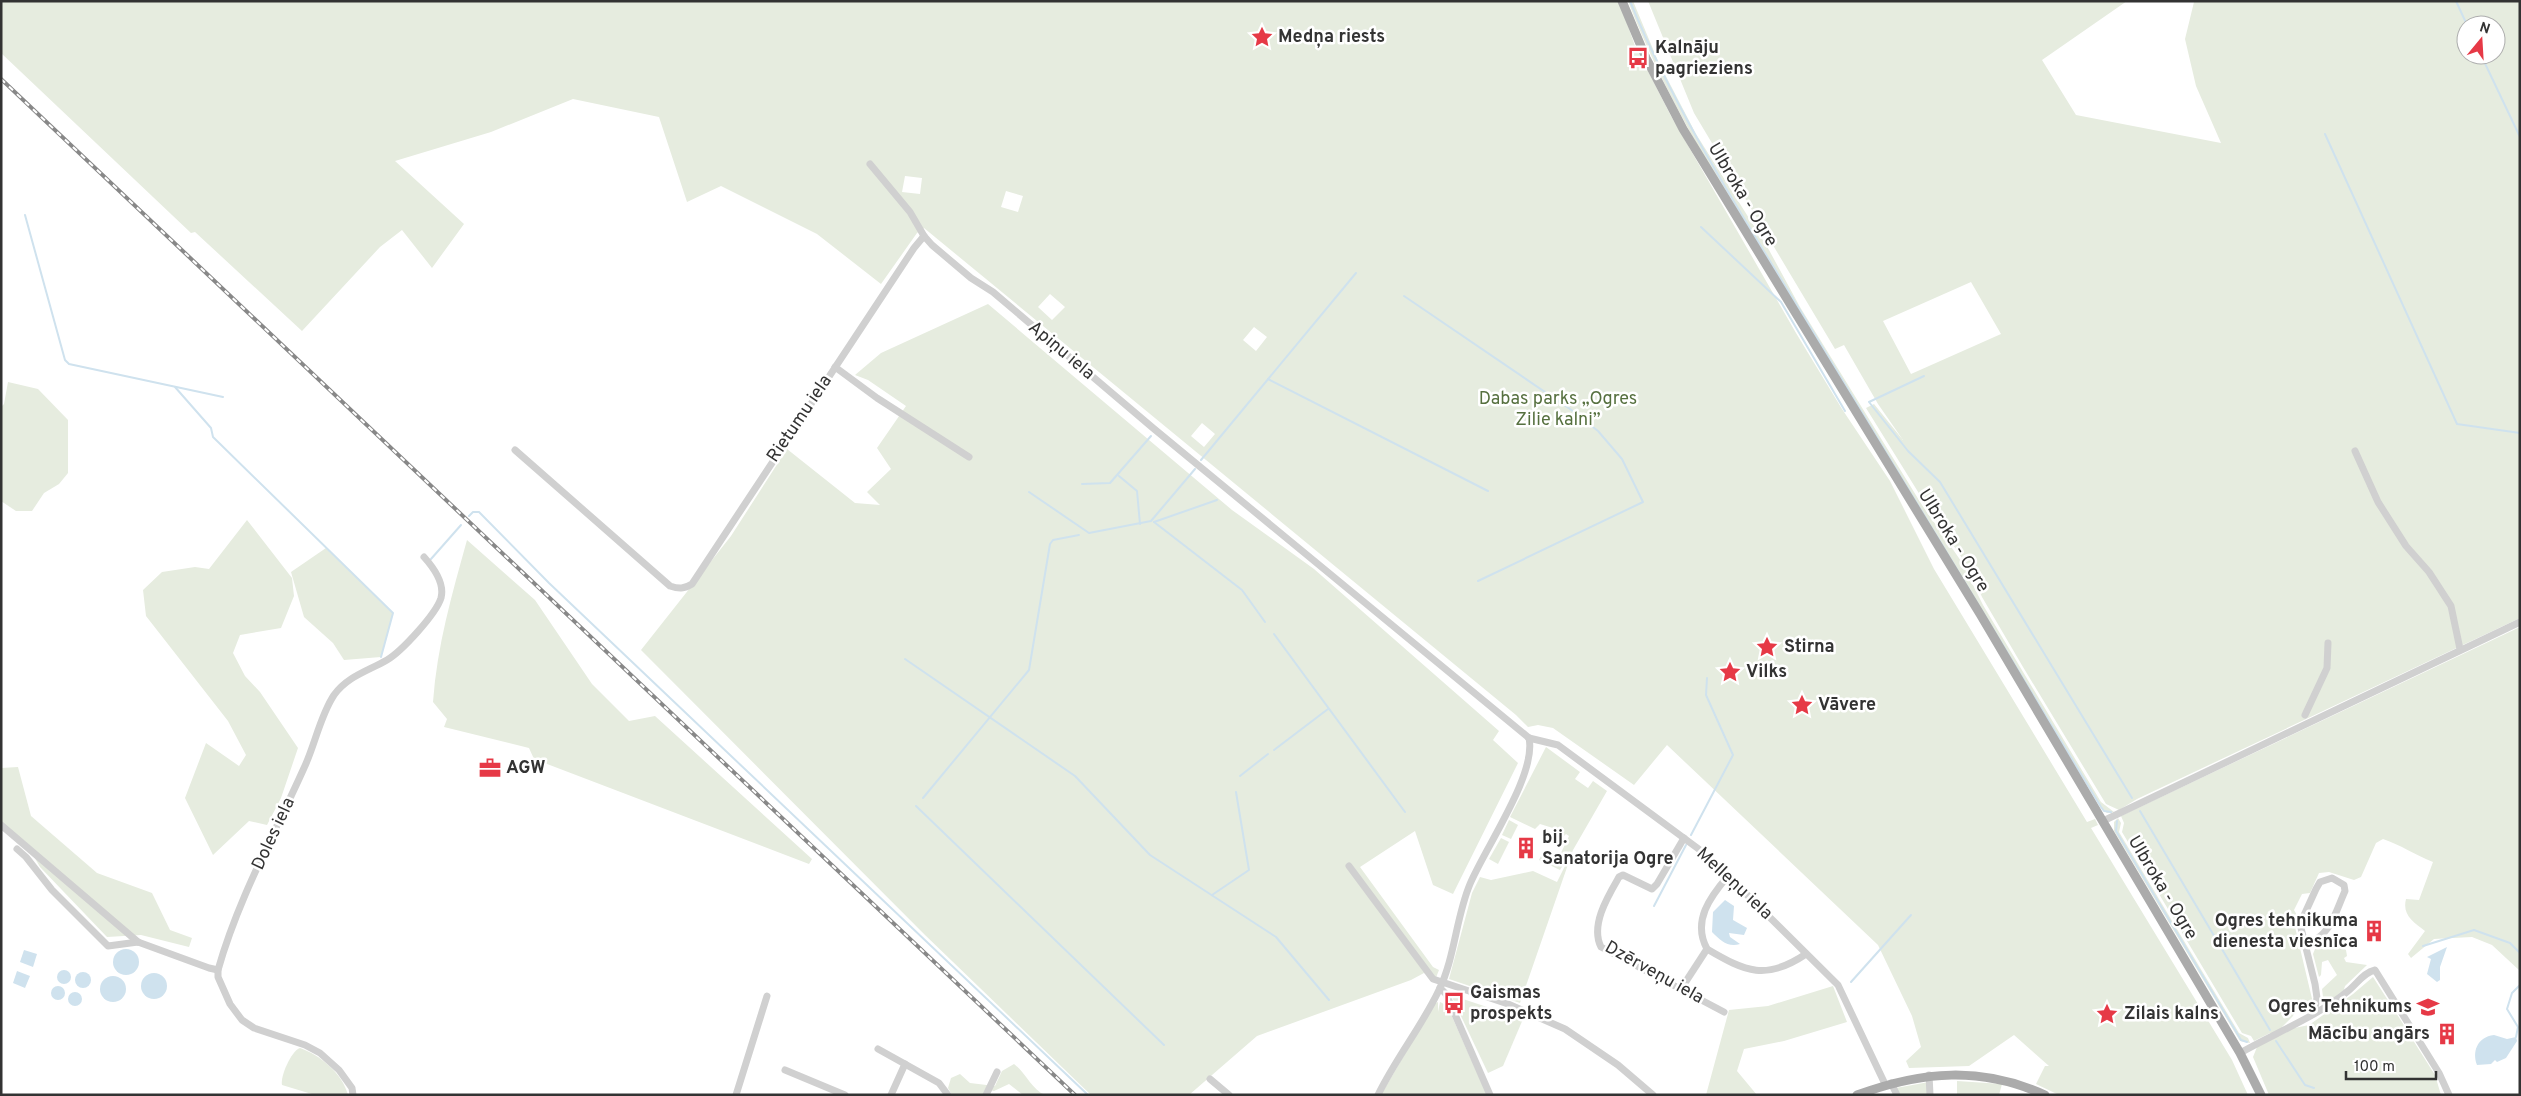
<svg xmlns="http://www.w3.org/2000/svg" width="2521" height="1096" font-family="Overpass,sans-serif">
<rect width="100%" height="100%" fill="#fff"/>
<g fill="#e6ecdf" fill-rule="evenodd">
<path d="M1,1H1619L1635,46L1671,116L1796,333L1842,409L1890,481L1934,569L2087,822L2095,819L2098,825L2091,828L2232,1060L2248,1095H2059L2036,1084L2045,1066H2049L2014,1035L1969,1066L1909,1068L1906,1061L1921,1047L1912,1016L1878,945L1667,745L1634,785L1553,728L1538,725L1528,727L1516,715L924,228L917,233L881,284L817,234L721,186L687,202L659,117L573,99L491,132L395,161L464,224L432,268L402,230L380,247L302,331L195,232L191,233L1,53ZM905,176L922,178L920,194L902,192ZM1006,191L1023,196L1018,212L1001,207ZM1050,294L1065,307L1052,320L1038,307ZM1254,327L1267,337L1256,351L1243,340ZM1202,423L1215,434L1204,447L1191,436Z"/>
<path d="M1628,1H1633L1658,61L1696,134L1769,250L1800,307L1922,505L1961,561L1983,605L2101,802L2114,812L2107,813L2102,809C2009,654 1915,500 1820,346C1753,237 1674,121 1628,1Z"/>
<path d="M1648,1H2127L2042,60L2076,115L2221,143L2196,86L2185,39L2194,2L2151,1H2520V618L2137,799L2119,810L2106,804L2023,667L1982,597L1969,568L1933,516L1866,408L1874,404L1903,440L1878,404L1844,345L1835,349L1694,113ZM2466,25H2496V55H2466ZM1971,282L2001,334L1911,374L1883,321Z"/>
<polygon points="988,304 1232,510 1314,569 1499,731 1493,740 1518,763 1453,894 1433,885 1415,831 1360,867 1433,967 1439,970 1435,980 1424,973 1411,980 1257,1036 1189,1095 1091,1095 925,935 641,650 731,536 787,449 855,503 880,505 867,492 891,469 877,448 906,406 868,380 855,375 881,353"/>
<polygon points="8,382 38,389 68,420 68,473 59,484 44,493 32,511 16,511 1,501 1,407 4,404"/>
<polygon points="247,520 292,578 294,596 281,628 240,635 233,653 245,676 260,692 298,748 281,798 267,825 249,821 213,855 185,798 206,743 239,766 246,755 228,721 146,616 143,590 162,572 195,567 209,569"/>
<path d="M467,540L535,600L592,684L629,721L655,716L812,859L809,864L534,759L529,748L444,727L447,719L433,702C437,646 452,594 467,540Z"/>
<polygon points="326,548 393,613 381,657 344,660 333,643 304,617 291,572"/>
<path d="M2520,627V971L2492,945L2472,937L2434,939L2411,958L2408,954L2425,931C2413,922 2402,915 2406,899L2419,900L2433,862C2415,855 2401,845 2383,839L2376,843L2361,877L2354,880L2329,872L2319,873L2310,893L2302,894L2294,910L2299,919L2295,927L2313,1003L2308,1007L2300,999L2293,1016L2282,1027L2285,1030L2309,1025L2353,994L2373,977L2407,1030L2406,1034L2411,1037L2435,1075L2441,1095H2269L2253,1057L2257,1047L2273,1038L2270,1033L2254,1041L2251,1036L2242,1033L2122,832L2124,823L2121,816Z"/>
<polygon points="1546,747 1580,772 1575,779 1588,788 1593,781 1607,791 1573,850 1520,1003 1449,979 1472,893 1480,877 1491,880 1533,871 1557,882 1566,864 1558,859 1569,836 1566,834 1564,836 1556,832 1556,829 1540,824 1535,829 1510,817"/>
<polygon points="18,767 31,816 97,873 152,893 170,930 192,938 189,947 141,935 107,937 40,867 25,841 1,827 1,768"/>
<polygon points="2118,818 2121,823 2119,832 2239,1033 2248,1038 2250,1043 2240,1041 2114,831 2114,822"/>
<polygon points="1509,820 1518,825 1511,839 1502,835"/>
<polygon points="1501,838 1509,842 1498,864 1489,859"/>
<polygon points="1542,854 1563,865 1560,870 1539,860"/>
<polygon points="2327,940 2336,943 2346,950 2347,956 2344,958 2346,962 2367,965 2345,986 2343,993 2327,1004 2321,1000 2323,997 2322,989 2337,975 2328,960 2322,962 2321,975 2319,977 2313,954 2317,944"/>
<polygon points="1833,986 1847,1022 1784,1041 1744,1049 1737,1071 1757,1095 1706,1095 1729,1010 1768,1006"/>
<polygon points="1451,995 1523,1019 1503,1066 1488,1073"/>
<polygon points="1438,1002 1438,1012 1440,1002 1446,1005 1449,1010 1487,1095 1381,1095 1434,1004"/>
<path d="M300,1048C320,1055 342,1073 348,1095H315L282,1085C280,1077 291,1051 300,1048Z"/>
<path d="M1014,1064C1025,1072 1032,1090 1045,1095H1023L1009,1084L994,1091L986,1089L983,1095H952L948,1088L951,1078L960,1074L970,1083L995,1086L1002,1071Z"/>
<polygon points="1957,1081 2002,1084 1999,1095 1957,1095"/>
<polygon points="1929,1082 1928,1095 1901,1095 1896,1088"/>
</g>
<g fill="#cfe2ee">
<path d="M1725,900L1734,906L1733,920L1747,928L1744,935L1729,933L1730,937L1740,944C1728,948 1720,940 1712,932L1713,912Z"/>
<polygon points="2447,947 2440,967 2440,980 2437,982 2427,974 2431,959 2427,957"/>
<circle cx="126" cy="962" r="13"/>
<polygon points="24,950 37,954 33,967 20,962"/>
<circle cx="64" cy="977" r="7"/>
<polygon points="17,971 30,976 25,988 13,983"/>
<circle cx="83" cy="980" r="8"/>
<circle cx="154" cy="986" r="13"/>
<circle cx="113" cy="989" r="13"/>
<circle cx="58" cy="993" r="7"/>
<circle cx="75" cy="999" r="7"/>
<path d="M2494,1035L2507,1039L2516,1037L2517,1041L2506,1058L2497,1062L2495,1060L2491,1064L2477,1065C2472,1052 2477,1037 2494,1035Z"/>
</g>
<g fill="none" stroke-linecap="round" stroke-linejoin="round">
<g stroke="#cfe2ee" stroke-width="2">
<path d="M1630,1C1677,116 1745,219 1809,325C1906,486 2005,646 2101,807L2104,811L2111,812"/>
<polyline points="2456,1 2467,25"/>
<polyline points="2481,55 2520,137"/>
<polyline points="2325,134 2457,424 2520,433"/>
<polyline points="25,215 65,360 69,364 223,397"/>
<polyline points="1701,227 1781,302 1845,411"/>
<polyline points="1404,296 1570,409 1598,431 1622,459 1643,502 1478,581"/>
<polyline points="1924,376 1869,402 1908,451 1940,482 2132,798"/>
<polyline points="1268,379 1488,491"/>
<polyline points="175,387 211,428 213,437 393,613 381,657"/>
<polyline points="1201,460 1356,273"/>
<polyline points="1119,476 1137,491 1140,524"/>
<polyline points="1082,484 1110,483 1151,436"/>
<polyline points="1029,492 1089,533 1151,521 1195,469"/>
<polyline points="469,516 473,512 479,512 549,583 1088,1095"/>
<polyline points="1154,522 1242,590 1265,622"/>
<polyline points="1154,522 1217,500"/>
<polyline points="431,559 461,525"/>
<polyline points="1274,634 1405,812"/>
<polyline points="905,659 1075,776 1150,855 1276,937 1329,1000"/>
<polyline points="1274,750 1328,709"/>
<polyline points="1240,776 1268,754"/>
<polyline points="923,798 1029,670 1050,544 1053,540 1079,535"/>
<polyline points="916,806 1164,1045"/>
<polyline points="2140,811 2270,1030"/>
<polyline points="2117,821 2116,831 2241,1040 2247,1042"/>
<polyline points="1691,835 1733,755 1706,695 1707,678"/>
<polyline points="1212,895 1249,870 1236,792"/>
<polyline points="1654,906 1686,845"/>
<polyline points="2423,946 2474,930 2510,943 2520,953"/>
<polyline points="1851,982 1911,915"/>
<polyline points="2516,1037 2518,1027 2507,1009 2512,993 2520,985"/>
<polyline points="2276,1041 2305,1085 2314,1088"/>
</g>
<g stroke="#d0d0d0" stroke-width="7">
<polyline points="870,164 910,212 924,236 932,245 971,278 993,292 1153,428 1529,738"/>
<polyline points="835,367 877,398 969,457"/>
<path d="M515,450L670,586C679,589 684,589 692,584L914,248L924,236"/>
<polyline points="2355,451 2378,502 2406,546 2429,572 2451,606 2460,649"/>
<polyline points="2305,715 2327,668 2328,643"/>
<polyline points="1529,738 1558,745 1700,850 1728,876 1838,985 1885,1084"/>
<polyline points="2103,821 2520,622"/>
<polyline points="1,825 138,942"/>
<path d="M1684,838L1657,884L1652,889L1623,875L1619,877C1608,896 1590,925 1601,947L1724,1012"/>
<polyline points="17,849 26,857 52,890 108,946 138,942 209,968 218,970"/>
<polyline points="1349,866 1433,979 1508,1004 1565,1029 1618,1065 1653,1095"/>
<path d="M1728,876C1710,897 1692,921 1707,949C1746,972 1766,981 1806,954"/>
<path d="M2306,944C2331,936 2335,913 2345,891L2344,885L2332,878L2320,882L2316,889L2300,924L2315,984L2317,998L2314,1012"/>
<polyline points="1440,988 1446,994 1490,1095"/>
<polyline points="1681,989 1707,949"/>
<polyline points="2402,1038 2414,1032"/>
<polyline points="878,1049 939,1083 948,1095"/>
<path d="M2240,1053C2275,1033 2318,1016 2348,991C2357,984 2364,972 2375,970L2439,1073L2449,1095"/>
<polyline points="785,1070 845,1095"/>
<polyline points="1929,1075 1930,1095"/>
<polyline points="1210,1079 1229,1095"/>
<polyline points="1891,1083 1897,1095"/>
<path d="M353,1095L352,1088L339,1070L320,1053L305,1045L254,1028L242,1020L230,1004L218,977V970C238,899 274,835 304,768C315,745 320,716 334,695C348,676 368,671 387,660C402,651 436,614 441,598C445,583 433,567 424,557"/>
<polyline points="736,1095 767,996"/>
<polyline points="891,1095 905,1064"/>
<polyline points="986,1095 997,1072"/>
<path d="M1378,1095C1396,1058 1422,1026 1439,990C1455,957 1456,917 1470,884C1485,848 1537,774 1529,738"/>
</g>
<g stroke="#ababab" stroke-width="9">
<polyline points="1622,1 1646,58 1683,129 1980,614 2240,1053 2261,1095"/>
<path d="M1857,1095C1922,1071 1981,1066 2045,1095"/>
</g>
<g stroke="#888" stroke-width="4">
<polyline id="rail" points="1,79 1075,1095"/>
</g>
<use href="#rail" stroke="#fff" stroke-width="2" stroke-dasharray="5.5" stroke-linecap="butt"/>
</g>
<defs>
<g id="sight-bare" transform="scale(1.725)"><path d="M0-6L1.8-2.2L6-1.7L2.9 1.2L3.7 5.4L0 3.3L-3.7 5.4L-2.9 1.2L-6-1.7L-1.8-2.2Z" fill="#e63946" stroke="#fff" stroke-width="2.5" paint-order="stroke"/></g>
<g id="bus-bare" transform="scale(1.725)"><path d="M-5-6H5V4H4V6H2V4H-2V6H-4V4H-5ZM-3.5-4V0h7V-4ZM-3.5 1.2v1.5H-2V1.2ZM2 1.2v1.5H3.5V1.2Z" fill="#e63946" stroke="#fff" stroke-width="2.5" paint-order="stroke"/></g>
<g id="office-bare" transform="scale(1.725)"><path d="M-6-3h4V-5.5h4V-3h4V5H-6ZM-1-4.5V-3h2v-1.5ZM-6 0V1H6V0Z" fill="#e63946" stroke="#fff" stroke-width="2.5" paint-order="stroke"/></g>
<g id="building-bare" transform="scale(1.725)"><path d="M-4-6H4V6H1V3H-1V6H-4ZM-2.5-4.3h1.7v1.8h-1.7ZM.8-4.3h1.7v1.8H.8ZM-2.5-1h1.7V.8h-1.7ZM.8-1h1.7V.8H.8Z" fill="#e63946" stroke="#fff" stroke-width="2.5" paint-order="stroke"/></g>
<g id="school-bare" transform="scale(1.725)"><path d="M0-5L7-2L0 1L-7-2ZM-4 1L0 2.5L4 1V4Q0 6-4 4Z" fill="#e63946" stroke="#fff" stroke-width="2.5" paint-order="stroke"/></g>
</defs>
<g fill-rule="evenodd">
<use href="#sight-bare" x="1262" y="37"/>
<use href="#bus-bare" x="1638" y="58"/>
<use href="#sight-bare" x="1767" y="647"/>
<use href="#sight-bare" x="1730" y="672"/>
<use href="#sight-bare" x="1802" y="705"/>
<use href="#office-bare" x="490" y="768"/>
<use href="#building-bare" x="1526" y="848"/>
<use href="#building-bare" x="2374" y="931"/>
<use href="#bus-bare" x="1454" y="1003"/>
<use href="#school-bare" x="2428" y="1007"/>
<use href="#sight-bare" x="2107" y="1014"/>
<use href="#building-bare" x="2447" y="1034"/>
</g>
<g text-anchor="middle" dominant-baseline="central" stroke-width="5" stroke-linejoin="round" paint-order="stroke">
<g font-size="18" font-weight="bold" fill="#333" stroke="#fff" text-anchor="start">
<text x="1278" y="37">Medņa riests</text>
<text x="1655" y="48">Kalnāju<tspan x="1655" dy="21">pagrieziens</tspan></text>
<text x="1784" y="647">Stirna</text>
<text x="1746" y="672">Vilks</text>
<text x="1818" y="705">Vāvere</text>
<text x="506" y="768">AGW</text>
<text x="1542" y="838">bij.<tspan x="1542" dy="21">Sanatorija Ogre</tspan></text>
<text x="2358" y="921" text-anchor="end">Ogres tehnikuma<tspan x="2358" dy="21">dienesta viesnīca</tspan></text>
<text x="1470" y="993">Gaismas<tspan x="1470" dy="21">prospekts</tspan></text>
<text x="2412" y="1007" text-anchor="end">Ogres Tehnikums</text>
<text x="2124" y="1014">Zilais kalns</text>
<text x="2430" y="1034" text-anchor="end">Mācību angārs</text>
</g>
<g font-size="18" fill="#333" stroke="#fff">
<text transform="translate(1742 195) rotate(59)">Ulbroka - Ogre</text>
<text transform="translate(1061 351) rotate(40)">Apiņu iela</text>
<text transform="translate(800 419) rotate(-56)">Rietumu iela</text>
<text transform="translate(1953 541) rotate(58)">Ulbroka - Ogre</text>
<text transform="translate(274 834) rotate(-65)">Doles iela</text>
<text transform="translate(1734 884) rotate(43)">Melleņu iela</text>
<text transform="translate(2162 888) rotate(59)">Ulbroka - Ogre</text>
<text transform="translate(1654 973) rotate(29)">Dzērveņu iela</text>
</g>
<g font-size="18" fill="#56703f" stroke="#fff">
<text x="1558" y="399">Dabas parks „Ogres<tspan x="1558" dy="21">Zilie kalni”</tspan></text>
</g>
</g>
<rect width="2521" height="1096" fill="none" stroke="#333333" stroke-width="5"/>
<g transform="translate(2481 40) rotate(18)"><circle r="24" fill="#ffffff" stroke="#adadad"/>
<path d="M0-4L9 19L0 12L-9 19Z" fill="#e63946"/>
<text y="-8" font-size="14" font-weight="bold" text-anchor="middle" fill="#333333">N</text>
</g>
<path d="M2346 1071v8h90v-8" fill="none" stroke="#333333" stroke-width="2.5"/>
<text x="2354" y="1071" font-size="15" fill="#333333" stroke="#ffffff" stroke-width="4" paint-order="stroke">100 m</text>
</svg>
